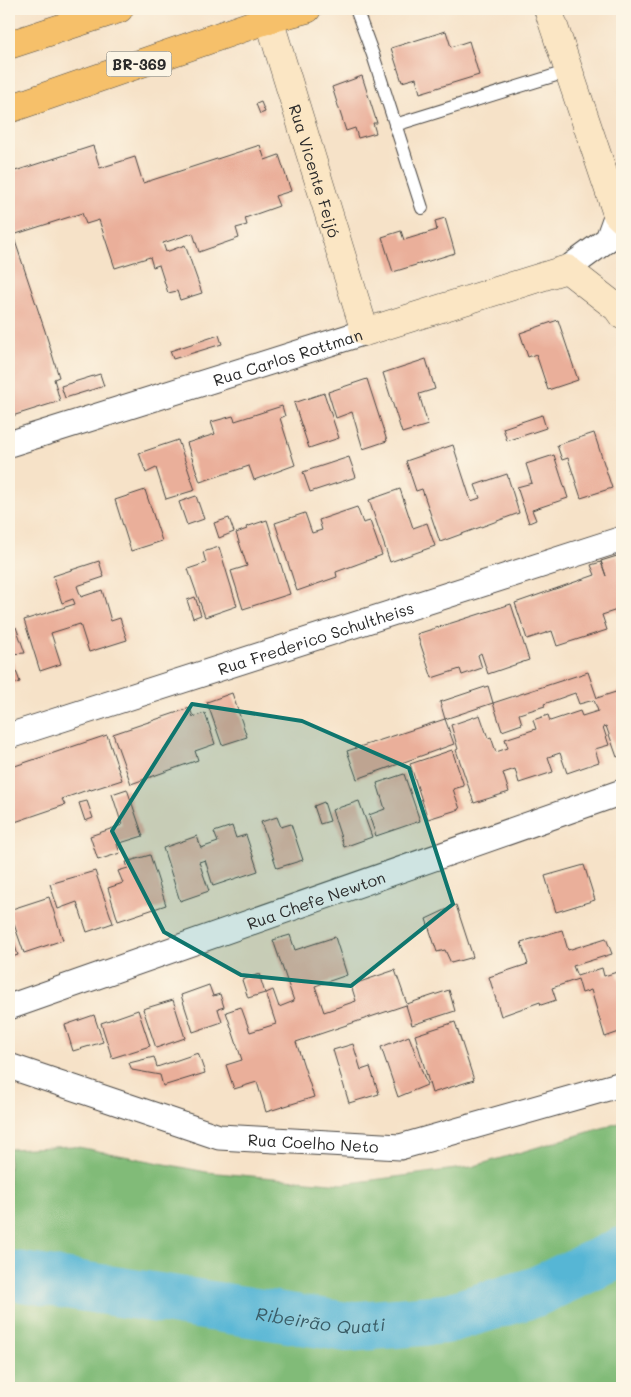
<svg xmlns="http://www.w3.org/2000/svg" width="631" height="1397" font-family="Mali,sans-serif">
<rect width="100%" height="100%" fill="#fcf5e5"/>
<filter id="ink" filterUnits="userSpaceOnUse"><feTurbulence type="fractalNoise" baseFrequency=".02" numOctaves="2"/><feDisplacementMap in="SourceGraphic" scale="10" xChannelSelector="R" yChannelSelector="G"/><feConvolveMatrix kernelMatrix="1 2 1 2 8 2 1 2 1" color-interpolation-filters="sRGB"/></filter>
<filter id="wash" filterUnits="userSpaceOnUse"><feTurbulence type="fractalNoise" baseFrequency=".0096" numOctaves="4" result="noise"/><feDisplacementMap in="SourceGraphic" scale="20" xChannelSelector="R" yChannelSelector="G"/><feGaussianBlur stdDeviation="1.12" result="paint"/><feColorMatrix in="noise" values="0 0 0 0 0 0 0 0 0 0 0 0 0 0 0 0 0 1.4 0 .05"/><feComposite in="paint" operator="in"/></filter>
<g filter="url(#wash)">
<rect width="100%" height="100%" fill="#f6e2c8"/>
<polygon fill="#81bb78" stroke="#567352" points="622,1122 622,1388 9,1388 9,1149 73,1146 206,1172 342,1184 471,1167"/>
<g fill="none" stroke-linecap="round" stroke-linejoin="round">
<path stroke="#56b6d5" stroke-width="50" id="s1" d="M9,1275L347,1327L445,1319L535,1292L622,1252"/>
</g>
<g id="blocks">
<g fill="#eaaf9a">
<polygon points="446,31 451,47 469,41 479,75 420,93 416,78 402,82 391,48"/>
<polygon points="362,76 377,123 373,123 376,133 358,138 355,128 346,131 332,87"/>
<polygon points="261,102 265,112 260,114 256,104"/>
<polygon points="260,145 265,160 279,155 291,191 275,196 279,206 245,218 247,225 236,228 239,238 199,252 193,233 163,243 166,252 185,245 202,293 180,300 177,291 168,293 159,265 153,267 150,257 115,268 99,220 86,224 82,213 13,235 45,331 59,377 54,379 60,401 9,417 9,173 93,146 100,168 135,157 143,183"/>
<polygon points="445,218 455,253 393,272 382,237 401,231 404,240 437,230 435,221"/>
<polygon points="558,320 578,380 548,390 536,354 528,357 520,333"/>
<polygon points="219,335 222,344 173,359 170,351"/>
<polygon points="426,359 435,389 419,394 428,425 402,433 383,373"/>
<polygon points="100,374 104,386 65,398 61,386"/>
<polygon points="367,379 387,441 363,449 352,412 336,418 328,392"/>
<polygon points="324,393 339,438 309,448 294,403"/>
<polygon points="282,406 285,416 280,418 295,465 254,480 249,466 200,482 187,443 215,434 211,422 233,416 235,421"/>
<polygon points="542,415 546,428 507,441 503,428"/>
<polygon points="594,433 612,488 581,498 568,458 562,460 557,445"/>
<polygon points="178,440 195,490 166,499 156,468 146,473 139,453"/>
<polygon points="453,445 471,501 480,498 475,485 507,474 519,513 440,542 422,489 416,491 406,461"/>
<polygon points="554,455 568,498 532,510 536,520 529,523 517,487 532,483 526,464"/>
<polygon points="349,457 356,477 310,492 303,472"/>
<polygon points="400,489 413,528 427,523 435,546 390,562 369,500"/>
<polygon points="145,490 162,541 131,551 115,500"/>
<polygon points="196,496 204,519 187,525 179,502"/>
<polygon points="357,507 363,523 370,521 382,555 336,572 337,577 297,591 275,523 305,513 312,533 322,530 319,520"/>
<polygon points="229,518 234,532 219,538 214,523"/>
<polygon points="267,520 290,594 243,609 231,571 247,566 236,533 247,529 246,527"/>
<polygon points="219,547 237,606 205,617 188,569 206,563 203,552"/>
<polygon points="617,556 621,568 622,568 622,623 617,610 602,615 607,630 557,646 552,631 527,639 515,603 595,575 591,565 601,562 606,576 601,561"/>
<polygon points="99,561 104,577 77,586 81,597 102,590 111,621 120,618 127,640 89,652 80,624 51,633 61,664 40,671 24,620 75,604 73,599 62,603 53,576"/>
<polygon points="195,597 201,615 193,618 187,600"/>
<polygon points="511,604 529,660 488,674 481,653 478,655 482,668 462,675 460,669 432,678 417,634"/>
<polygon points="16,627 25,653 10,654 20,682 9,685 9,632"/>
<polygon points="588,672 597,698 622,690 622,755 617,757 606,726 603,727 609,745 595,749 599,762 567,773 560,753 548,757 553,772 519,783 515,769 503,773 509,792 474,803 456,750 458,749 451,725 480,715 488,738 491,737 496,752 508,748 505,739 536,729 533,720 548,715 550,721 580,711 582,716 598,711 594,700 579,704 575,693 544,704 545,706 519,714 522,724 502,731 493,703"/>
<polygon points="488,686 493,703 445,719 440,702"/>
<polygon points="232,693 247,737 222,745 207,702"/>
<polygon points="190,708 193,717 205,713 215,744 195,751 198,760 131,784 113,734"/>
<polygon points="445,719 454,744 357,779 347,751"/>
<polygon points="107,735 122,780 91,790 90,789 62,799 65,805 9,824 9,768"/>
<polygon points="452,750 464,786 453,789 460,809 428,819 410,764"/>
<polygon points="404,774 420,821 376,836 369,815 385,809 377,783"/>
<polygon points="127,789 143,836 117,844 120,853 98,860 90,836 122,825 112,794"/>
<polygon points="87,801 93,818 85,821 79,803"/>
<polygon points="359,801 372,837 344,847 332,810"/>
<polygon points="324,802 330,821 320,824 314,806"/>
<polygon points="277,817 281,827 291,824 303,860 277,868 261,822"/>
<polygon points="232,826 236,838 246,835 258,871 213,886 205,860 199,862 209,891 180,901 163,848 197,836 201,848 218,842 214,832"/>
<polygon points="150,855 166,905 118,921 108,888 123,883 118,871 128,868 126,862"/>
<polygon points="584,865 595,900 556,912 545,876"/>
<polygon points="95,871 113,923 87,932 77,902 58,909 50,884"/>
<polygon points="49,897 63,940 24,953 9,910"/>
<polygon points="456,905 473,957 451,963 445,950 437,952 426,919"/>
<polygon points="9,928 18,955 9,958"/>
<polygon points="562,930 568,950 606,938 612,954 573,966 577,976 602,968 604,976 617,972 622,988 622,994 620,995 622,1001 622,1031 605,1037 591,990 582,993 578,979 552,988 556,1000 541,1005 540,1002 501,1016 489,977 528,964 521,942"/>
<polygon points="290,935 295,950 335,937 347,975 315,986 324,1012 356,1001 351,985 395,970 407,1004 449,990 455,1011 412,1025 406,1005 296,1042 314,1097 266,1112 257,1082 234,1089 226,1065 242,1060 226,1012 241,1007 250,1032 276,1024 266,993 273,990 279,1007 294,1001 273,940"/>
<polygon points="259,974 265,993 248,998 242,980"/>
<polygon points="209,985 213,996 220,994 224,1007 218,1009 222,1022 193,1032 181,995"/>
<polygon points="173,1000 185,1038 156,1048 143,1009"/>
<polygon points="138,1010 150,1046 112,1058 101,1023"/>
<polygon points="94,1015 103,1042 73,1051 65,1025"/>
<polygon points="455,1022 474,1080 432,1093 415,1035"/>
<polygon points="409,1036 427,1085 398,1097 381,1047"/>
<polygon points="353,1044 361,1070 370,1067 379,1094 349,1103 333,1050"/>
<polygon points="198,1053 205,1073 163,1086 160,1075 132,1070 129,1063 154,1057 157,1067"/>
</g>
</g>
</g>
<g filter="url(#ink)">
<use href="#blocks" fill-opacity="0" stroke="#494643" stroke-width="1"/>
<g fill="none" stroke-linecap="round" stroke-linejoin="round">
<g stroke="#494643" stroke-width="14">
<g id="lane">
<polyline points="356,9 373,55 422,208"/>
<polyline points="395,125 569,71"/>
</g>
</g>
<g stroke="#494643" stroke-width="27">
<g id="street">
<polyline points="567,269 608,239 617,214"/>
<path id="s2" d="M9,444L365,332"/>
<path id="s3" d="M9,736L622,539"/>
<path id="s4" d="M9,1007L622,792"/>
<path id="s5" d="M9,1066L219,1137L400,1147L622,1084"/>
</g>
</g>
<g stroke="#494643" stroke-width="29">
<g id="secondary">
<path id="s6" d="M266,9L365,332L567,269L617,308L622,315"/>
<polyline points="548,9 617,214 622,219"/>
</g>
</g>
<g stroke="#494643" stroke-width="29">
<g id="highway">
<polyline points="9,45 119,9"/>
<polyline points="9,109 269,19 307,9"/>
</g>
</g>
<use href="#lane" stroke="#fff" stroke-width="12"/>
<use href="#street" stroke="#fff" stroke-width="25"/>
<use href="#secondary" stroke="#fbe6c4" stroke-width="28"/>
<use href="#highway" stroke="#f6c06b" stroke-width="28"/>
</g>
</g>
<path fill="#0f766e" fill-opacity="0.2" stroke="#0f766e" stroke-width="4" stroke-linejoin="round" d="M192,704L302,721L409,768L453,904L351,986L241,975L164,932L112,831Z"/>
<g text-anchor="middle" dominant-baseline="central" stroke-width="5" stroke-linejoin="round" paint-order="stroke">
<rect fill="#fcf5e5" stroke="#6a6863" stroke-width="1" x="106.5" y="51.5" width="65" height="25" rx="4"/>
<g font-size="15" font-weight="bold" fill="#2b2b2b">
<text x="139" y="64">BR-369</text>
</g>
<g font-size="16" fill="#2b2b2b" stroke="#fcf5e5">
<text stroke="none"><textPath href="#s6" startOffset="169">Rua Vicente Feijó</textPath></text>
<text stroke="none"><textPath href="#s2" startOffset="292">Rua Carlos Rottman</textPath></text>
<text stroke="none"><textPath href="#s3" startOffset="322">Rua Frederico Schultheiss</textPath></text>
<text stroke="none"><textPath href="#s4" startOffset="325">Rua Chefe Newton</textPath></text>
<text stroke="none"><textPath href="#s5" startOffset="316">Rua Coelho Neto</textPath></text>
</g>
<g font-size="18" font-style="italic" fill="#3a5c66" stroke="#fcf5e5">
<text stroke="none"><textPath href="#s1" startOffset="315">Ribeirão Quati</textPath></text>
</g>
</g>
<rect width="631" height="1397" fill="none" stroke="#fcf5e5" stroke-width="30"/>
</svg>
